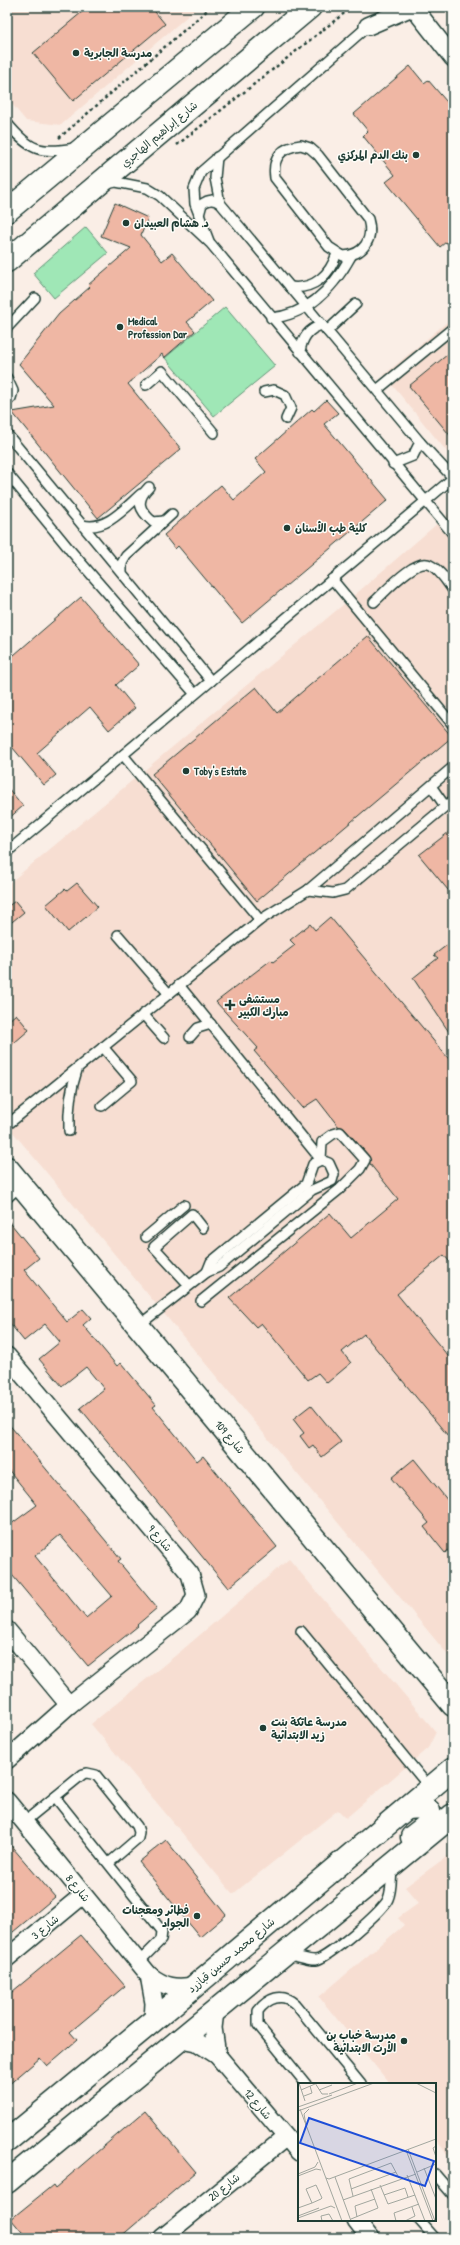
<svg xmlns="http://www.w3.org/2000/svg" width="460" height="2245" font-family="'Patrick Hand','Playpen Sans Arabic',sans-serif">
<rect width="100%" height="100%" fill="#faeee6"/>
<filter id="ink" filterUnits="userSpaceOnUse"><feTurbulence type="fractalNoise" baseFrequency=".025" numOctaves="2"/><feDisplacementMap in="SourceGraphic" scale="8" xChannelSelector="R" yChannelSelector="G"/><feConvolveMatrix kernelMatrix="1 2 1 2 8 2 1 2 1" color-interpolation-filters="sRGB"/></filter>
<g filter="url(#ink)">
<g fill="#f7ded2">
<polygon points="7,7 198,7 61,125 26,121 7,98"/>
<polygon points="453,317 453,459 384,375"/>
<polygon points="453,510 453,1661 7,1125 7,885 350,599"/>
<polygon points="289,1559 436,1732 428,1748 346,1818 338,1810 233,1894 91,1724 181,1651"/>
<polygon points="453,1852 453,2161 435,2139 435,2084 390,2084 319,1997 404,1925 398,1918 419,1903 405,1887"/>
</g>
<g fill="#9fe7b6" stroke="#5f9275">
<polygon points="86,227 108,253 54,298 33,273"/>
<polygon points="225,307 275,366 214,416 165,358"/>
</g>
<g fill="#efb7a4" stroke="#1f3d34" fill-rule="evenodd">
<polygon points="88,7 151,7 165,24 73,101 33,53"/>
<polygon points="410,66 424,83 428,80 453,109 453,250 446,242 440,247 386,182 395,175 363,136 368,131 354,114"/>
<polygon points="115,203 148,218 141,235 162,261 172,253 212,301 187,322 195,331 164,358 162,354 128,384 181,449 98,518 12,412 54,405 19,364 59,314 90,287 88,285 131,248 101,236"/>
<polygon points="453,350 453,439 409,386"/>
<polygon points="326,400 338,413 324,424 388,500 242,623 178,546 175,549 164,535 221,485 234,500 266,472 255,459 312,409 314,411"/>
<polygon points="81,597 139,665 116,685 135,708 109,730 90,707 37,753 56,775 44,785 7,741 7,661"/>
<polygon points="368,636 452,737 257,901 152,774 256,687 277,713"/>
<polygon points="7,787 23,806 7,820"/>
<polygon points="453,829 453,896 419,855"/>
<polygon points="77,883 98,907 68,932 46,905 65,889 67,891"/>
<polygon points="15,901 24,912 7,926 7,907"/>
<polygon points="330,917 453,1064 453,1266 444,1255 397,1294 453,1362 453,1442 364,1334 342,1352 351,1363 327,1383 318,1373 308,1380 261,1323 256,1327 229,1298 330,1213 351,1238 398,1199 370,1164 369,1156 344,1128 338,1126 317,1099 303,1108 254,1051 258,1048 216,1002 271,960 273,962 295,945 290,940 310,924 315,930"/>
<polygon points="447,945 453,952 453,1038 413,978 438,958 434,955"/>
<polygon points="16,1014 29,1030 7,1049 7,1022"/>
<polygon points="7,1219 39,1258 24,1270 67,1322 83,1309 91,1318 83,1325 117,1366 121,1363 156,1405 153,1407 197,1461 203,1456 277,1547 228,1588 80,1408 104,1389 86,1367 62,1386 39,1359 60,1342 45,1324 24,1341 7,1320"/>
<polygon points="311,1405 341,1442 322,1457 313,1445 309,1448 300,1436 304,1433 293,1419"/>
<path d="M7,1422L121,1559L118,1561L157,1608L137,1625L138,1626L88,1666L7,1569V1527L37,1505L7,1468ZM60,1535L112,1596L86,1618L35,1556Z"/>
<polygon points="414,1459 453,1507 453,1546 445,1553 424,1527 429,1523 391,1478"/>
<polygon points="166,1840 226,1915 200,1937 139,1862"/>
<polygon points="7,1841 55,1897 7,1937"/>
<polygon points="81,1935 125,1986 70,2032 77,2040 47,2066 40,2058 7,2086 7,1996"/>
<polygon points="145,2111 196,2172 119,2238 27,2238 11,2219 53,2185 55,2188"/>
</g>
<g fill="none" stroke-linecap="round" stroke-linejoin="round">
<g stroke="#1f3d34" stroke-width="12">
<g id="lane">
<path d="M7,123C30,151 40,154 75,148"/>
<path d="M301,145L310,148L318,155L368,219C374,239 364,255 343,256L329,247L275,178C272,158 281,147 301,145Z"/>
<polyline points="217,157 215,178 220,203 420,442 453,478"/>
<polyline points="107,184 116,182 147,188 160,196 211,244 453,534"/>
<path d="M199,215L202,204C209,199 213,199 220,203"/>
<polyline points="209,241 195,204 194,189 201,172 368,26"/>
<path d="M290,287C314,290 330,275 337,253"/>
<path d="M271,318C308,315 334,287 351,256"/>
<polyline points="7,328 35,298"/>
<polyline points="327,331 356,304"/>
<path d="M300,352C302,338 308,329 322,325"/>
<polyline points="7,378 13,391 11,398 7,401"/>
<polyline points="146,385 162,371 214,433"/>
<polyline points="377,390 453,328"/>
<polyline points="264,392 274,390 285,395 291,408 286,419"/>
<polyline points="7,434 211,681"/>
<polyline points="393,464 413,456 420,442"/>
<polyline points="7,473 70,550 195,694"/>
<path d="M149,487C135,501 139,510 153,522L164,521"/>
<path d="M83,525C106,531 125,508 141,494"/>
<polyline points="122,571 122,563 126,556 172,514"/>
<polyline points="332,579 453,725"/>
<path d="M374,602C385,592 416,557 430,565C440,570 447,582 453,590"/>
<polyline points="123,755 260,920"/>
<polyline points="431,786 445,806"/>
<polyline points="7,852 453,478"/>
<polyline points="308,890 333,893 345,890 453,800"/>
<polyline points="118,935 169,994"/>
<polyline points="143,1014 164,1038"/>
<polyline points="190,1037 198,1028 211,1024"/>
<polyline points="102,1106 132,1081 103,1047"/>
<polyline points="7,1125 260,920 308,890 453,767"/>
<path d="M69,1131C68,1109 70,1091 77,1070"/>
<polyline points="7,1198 21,1185"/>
<polyline points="146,1237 184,1205"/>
<polyline points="207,1272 211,1262 306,1184 313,1164 321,1160"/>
<polyline points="189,1285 154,1247 192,1214 203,1228"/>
<polyline points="201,1301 340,1189 360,1169 365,1160 340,1132 333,1134 322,1142 321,1160"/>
<polyline points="138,1326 207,1272 219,1267 312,1190 332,1181 334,1174 329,1163 321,1160 179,985"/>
<polyline points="301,1631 430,1788"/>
<polyline points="55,1797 162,1931 161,1940 138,1963"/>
<polyline points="24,1822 83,1774 87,1773 96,1775 137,1826 139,1832 138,1838 109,1863"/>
<path d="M286,1956C297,1954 306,1961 316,1960C328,1958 384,1910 388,1899C392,1890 391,1878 392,1868"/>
<path d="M306,2084L258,2025V2011C268,1998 282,1992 295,2004L361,2084"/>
<polyline points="435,2174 453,2195"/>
<polyline points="419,2220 435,2238"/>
</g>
</g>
<g stroke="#1f3d34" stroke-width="20">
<g id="street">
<polyline points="413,7 453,58"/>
<polyline points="368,26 412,7"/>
<polyline points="7,1356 190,1574 196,1595 188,1611 69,1705 7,1760"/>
<polyline points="7,1630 69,1705"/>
<path d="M7,1801L149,1975C164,1987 177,1990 196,1985"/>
<polyline points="7,1958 83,1895"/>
<polyline points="149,1975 154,2003 153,2021"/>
<polyline points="215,2011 213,2028 217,2055"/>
<polyline points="182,2039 197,2042 217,2055 299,2152"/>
<polyline points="356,2220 370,2238"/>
<polyline points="162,2238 286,2137"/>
</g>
</g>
<g stroke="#1f3d34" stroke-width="25">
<g id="secondary">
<polyline points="7,211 253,7"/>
<polyline points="7,261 310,7"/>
<polyline points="7,1168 453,1705"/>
<polyline points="407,1808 422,1807 429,1811 430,1820 426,1826 412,1837"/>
<polyline points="7,2141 153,2021 453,1769"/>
<polyline points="7,2182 453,1815"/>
</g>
</g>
<g stroke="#1f3d34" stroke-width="2.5" stroke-dasharray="3 3" stroke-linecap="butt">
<polyline points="59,138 211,7"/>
<polyline points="177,145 352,7"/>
</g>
<use href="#lane" stroke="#fdfcf7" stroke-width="9"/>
<use href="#street" stroke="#fdfcf7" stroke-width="17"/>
<use href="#secondary" stroke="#fdfcf7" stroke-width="22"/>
</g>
</g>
<g fill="#1f3d34" stroke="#fdfcf7" stroke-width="1.5">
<circle cx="76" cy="53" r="4"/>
<circle cx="416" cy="155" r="4"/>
<circle cx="126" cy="223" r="4"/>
<circle cx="120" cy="327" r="4"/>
<circle cx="287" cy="528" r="4"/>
<circle cx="186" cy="771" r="4"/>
<path d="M228 999h4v4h4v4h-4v4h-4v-4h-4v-4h4z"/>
<circle cx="263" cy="1728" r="4"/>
<circle cx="197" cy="1916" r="4"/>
<circle cx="404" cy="2041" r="4"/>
</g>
<g text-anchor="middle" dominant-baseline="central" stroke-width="3" stroke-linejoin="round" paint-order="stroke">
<g font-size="11" font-weight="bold" fill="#1f3d34" stroke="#fdfcf7" text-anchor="start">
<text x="84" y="53">مدرسة الجابرية</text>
<text x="408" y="155" text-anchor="end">بنك الدم المركزي</text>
<text x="134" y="223">د. هشام العبيدان</text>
<text x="128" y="321">Medical<tspan x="128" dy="13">Profession Dar</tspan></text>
<text x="295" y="528">كلية طب الأسنان</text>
<text x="194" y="771">Toby's Estate</text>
<text x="239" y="999">مستشفى<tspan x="239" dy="13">مبارك الكبير</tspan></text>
<text x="271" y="1722">مدرسة عاتكة بنت<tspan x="271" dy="13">زيد الابتدائية</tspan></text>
<text x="189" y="1910" text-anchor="end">فطائر ومعجنات<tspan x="189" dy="13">الجواد</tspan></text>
<text x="396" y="2035" text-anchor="end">مدرسة خباب بن<tspan x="396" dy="13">الأرت الابتدائية</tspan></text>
</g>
<g font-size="11" fill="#1f3d34" stroke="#fdfcf7">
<text transform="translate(159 134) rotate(-40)">شارع إبراهيم الهاجري</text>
<text transform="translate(230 1437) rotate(50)">شارع 109</text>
<text transform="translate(160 1538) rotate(50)">شارع 9</text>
<text transform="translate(78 1888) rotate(51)">شارع 8</text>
<text transform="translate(45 1927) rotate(-40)">شارع 3</text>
<text transform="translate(231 1955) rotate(-40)">شارع محمد حسين قبازرد</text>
<text transform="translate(258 2104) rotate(50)">شارع 12</text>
<text transform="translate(224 2187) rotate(-39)">شارع 20</text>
</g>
</g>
<g transform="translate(298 2083)">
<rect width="138" height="138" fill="#faeee6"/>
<path fill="none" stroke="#a2a79f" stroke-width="1" d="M1,0L7,18M17,0L24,11H30M118,0L138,10M3,7L17,1M21,7L34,2M31,11L60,0M6,13L14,10L12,3M0,24L34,12M2,26L44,138M0,28L76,0M8,42L6,31L11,26M138,63L135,65L138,74M110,66L137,138M108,67L135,138M126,85L138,116M119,89L138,81M0,91L17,84L20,79M109,92L127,138M0,93L18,86L23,87M37,94L53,138M28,95L31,96L138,56M82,102L90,121L117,112M53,106L98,89M86,112L107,105L110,114M55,113L51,96L93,80L101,95M45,117L118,91M0,125L14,120L23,116L24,115L18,102L8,106L14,120M0,133L21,125M59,134L57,123L77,116M0,135L33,123L37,125M53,136L80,125L73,106M24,138L23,133L31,131L35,138M98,138L96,130L121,121M107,138L117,133L114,124"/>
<path fill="#1d4ed8" fill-opacity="0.15" stroke="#1d4ed8" stroke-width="2" d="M11,35L136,78L127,103L2,60Z"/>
<rect width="138" height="138" fill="none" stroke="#1f3d34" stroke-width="2"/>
</g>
<rect width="460" height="2245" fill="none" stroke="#fdfcf7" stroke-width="24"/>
<rect x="12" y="12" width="436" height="2221" fill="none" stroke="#1f3d34" stroke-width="1.5" filter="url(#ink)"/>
</svg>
